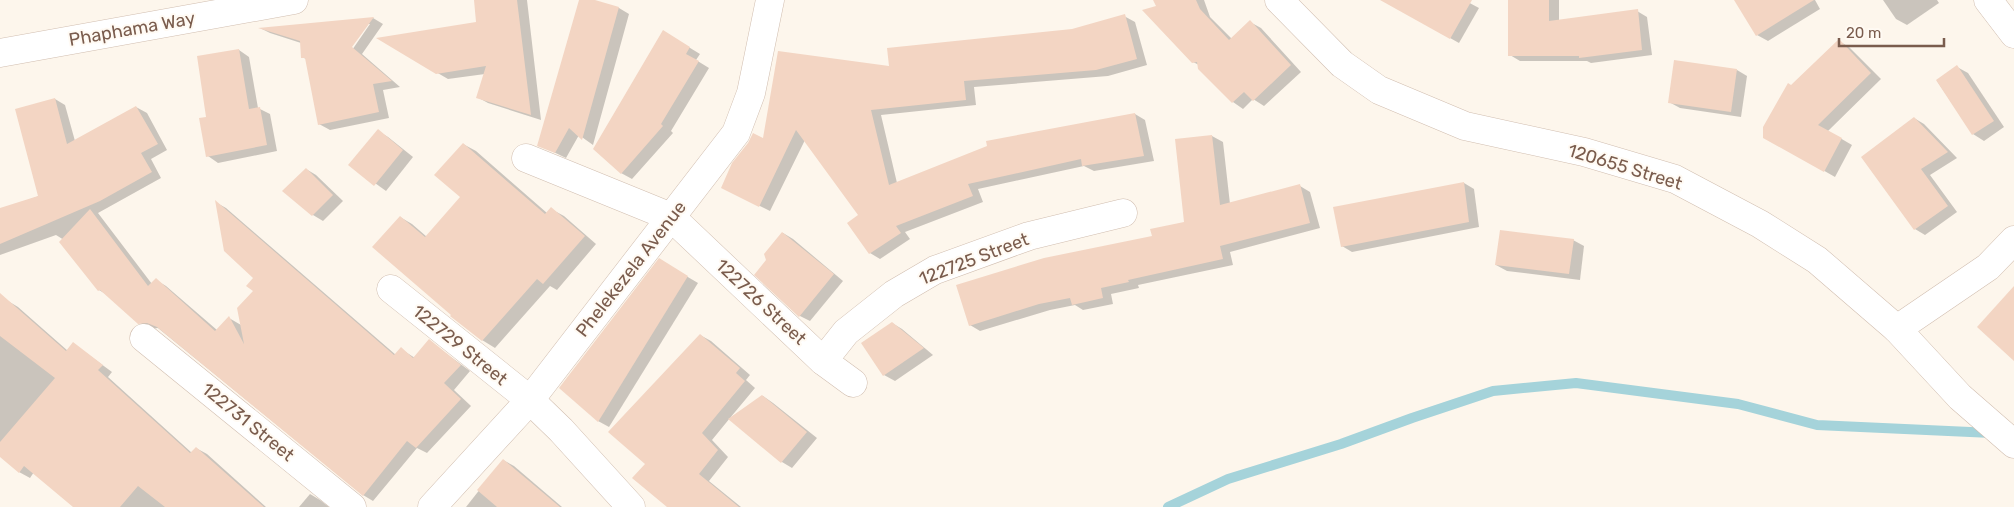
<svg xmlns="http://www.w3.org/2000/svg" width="2014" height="507" font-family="Rubik,sans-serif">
<rect width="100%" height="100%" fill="#fdf6ec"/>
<g fill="#0003" fill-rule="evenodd">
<polygon points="475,0 527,0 541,120 488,103 477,97 485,74 448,79 379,39 478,23"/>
<polygon points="580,0 591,0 619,8 629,14 593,145 579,135 566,158 539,145"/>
<polygon points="1155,0 1204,0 1210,17 1232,39 1250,22 1261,28 1301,72 1264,106 1253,99 1243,109 1233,102 1199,65 1193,62"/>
<polygon points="1396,0 1464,0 1479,8 1459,43 1393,6"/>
<polygon points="1509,0 1559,0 1559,21 1637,11 1647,17 1652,55 1591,63 1587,61 1520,61 1510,55"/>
<polygon points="1735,0 1815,0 1820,9 1768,41 1757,35"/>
<polygon points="1883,0 1937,0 1939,3 1907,25 1896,19"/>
<polygon points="1124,16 1135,22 1147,65 1108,76 974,87 976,105 881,115 897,183 1135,114 1145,120 1154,161 1094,171 1084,166 978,189 983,202 905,232 910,239 880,259 870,253 860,215 805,140 770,211 733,193 764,140 890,68 1072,30"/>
<path d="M373,18L383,24L362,54L400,87L383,90L389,118L330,130L319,124L306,59L302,57L301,43L270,33L262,29ZM367,24H370L350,53L348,51Z"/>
<polygon points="664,32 700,54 696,60 709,68 671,131 673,133 632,179 621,173"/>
<polygon points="1839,41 1849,47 1881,79 1828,131 1852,145 1835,177 1765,137 1792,86"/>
<polygon points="239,50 249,57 258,108 270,114 277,151 218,163 208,156 208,118"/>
<polygon points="1957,67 1968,73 2004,127 1984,141 1973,134 1937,81"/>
<polygon points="1737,70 1747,76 1741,117 1680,108 1669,102"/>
<polygon points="55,99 65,105 75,141 136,107 147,113 167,150 151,159 161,178 98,213 152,284 156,280 166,286 217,330 229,318 241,325 255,291 254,278 217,203 226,208 396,355 401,349 415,358 429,341 470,371 454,390 471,406 427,453 417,448 373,501 363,495 158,328 150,329 139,322 109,296 99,290 64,240 56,235 0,255 0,210 39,196"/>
<polygon points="1914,118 1924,124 1957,158 1930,175 1957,212 1925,235 1915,229"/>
<polygon points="378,131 388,137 413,157 386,191 350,165"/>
<polygon points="1212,136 1223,142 1230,204 1300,186 1310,192 1320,228 1230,252 1233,265 1138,285 1139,288 1111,294 1113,304 1083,310 1075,305 1050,310 980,331 970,325 1185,223 1176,140"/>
<polygon points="463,144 476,151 547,213 551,209 564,216 596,244 557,290 550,286 495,348 482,340 400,217 412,224 427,237 462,197"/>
<polygon points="306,169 316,175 343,201 323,221 313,215"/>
<polygon points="1464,183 1474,189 1479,227 1352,252 1342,246"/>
<polygon points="783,233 793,239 843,281 810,321 800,316 767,260"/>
<polygon points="1573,240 1584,246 1580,280 1507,271 1496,265"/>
<polygon points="659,260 698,283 609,427 598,421"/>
<polygon points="8,301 18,307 68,351 74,344 112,372 108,377 192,453 196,448 207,454 266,507 74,507 34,472 30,478 19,472 0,455 0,310"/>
<polygon points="892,323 902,329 933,355 895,381 884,375"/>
<polygon points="700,335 711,341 750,375 746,380 755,388 730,418 763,396 773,403 817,438 792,468 782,462 730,418 712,440 728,457 709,481 741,507 682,507 646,464"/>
<polygon points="503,460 514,466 562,507 466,507"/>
<polygon points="310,494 320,500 329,507 299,507"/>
</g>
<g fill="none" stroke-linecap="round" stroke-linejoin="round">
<polyline stroke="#a5d3da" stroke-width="10" points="1168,507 1228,479 1341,444 1412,418 1493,391 1576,383 1738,404 1817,425 1992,433"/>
</g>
<g fill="#f3d5c3">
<polygon points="474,0 517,0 531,115 476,98 486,66 436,74 376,38 476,22"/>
<polygon points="579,0 595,0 619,7 582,140 569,128 555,153 537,146"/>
<polygon points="1153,0 1196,0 1200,9 1229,40 1250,20 1291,65 1253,101 1244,92 1232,103 1198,69 1197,62 1192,63 1142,10 1156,6"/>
<polygon points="1380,0 1472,0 1450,39"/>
<polygon points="1508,0 1549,0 1549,21 1638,9 1642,50 1579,58 1579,56 1508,56"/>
<polygon points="1734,0 1814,0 1756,36"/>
<polygon points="1125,14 1137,59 1096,70 964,81 966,100 871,110 889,185 987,146 986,141 1135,113 1144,156 1082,166 1081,159 968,184 973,196 896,226 901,233 869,254 847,223 858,215 796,130 759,207 721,188 732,163 748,143 753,133 763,138 778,51 889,66 887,48 1072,29"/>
<polygon points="374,17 352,47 392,81 373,84 379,112 318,125 305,58 301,58 300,41 258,28"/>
<polygon points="663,30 690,47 686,54 699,61 661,124 663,126 621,174 593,149"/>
<polygon points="1839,39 1871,73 1818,125 1842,138 1824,172 1763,138 1763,127 1788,83 1791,85"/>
<polygon points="239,49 249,109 260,107 267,145 206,157 199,118 206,117 197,56"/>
<polygon points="1674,60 1737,69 1731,112 1668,103"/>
<polygon points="1957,65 1994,121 1972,135 1936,80"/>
<polygon points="55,98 67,144 136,106 158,144 141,153 152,172 100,201 0,244 0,208 38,196 15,109"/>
<polygon points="1914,117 1948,152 1921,169 1948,206 1914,230 1861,157"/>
<polygon points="378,129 403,150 374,186 348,165"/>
<polygon points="1212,135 1220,205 1300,184 1310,223 1220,246 1223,259 1128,280 1129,282 1101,288 1103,298 1072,305 1070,298 1039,304 969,326 956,285 1044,258 1152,236 1150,229 1184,222 1175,139"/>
<polygon points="463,143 545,214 551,207 585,236 543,284 537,279 482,341 450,316 451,315 372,247 400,216 425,237 460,197 434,175"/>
<polygon points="306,168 333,195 312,216 282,191"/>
<polygon points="1464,182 1469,222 1341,247 1333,207"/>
<polygon points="215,200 394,355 401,347 413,358 429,339 461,365 444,383 461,399 416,448 407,441 363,496 157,327 147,323 138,324 100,290 98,291 59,242 90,209 148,286 156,278 215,331 229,316 244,344 237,308 253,291 246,286 253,278 224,251"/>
<polygon points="1500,230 1574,239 1569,274 1495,265"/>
<polygon points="782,232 834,274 799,317 754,275 766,260 764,254"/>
<polygon points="659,258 688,276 598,422 559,388"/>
<polygon points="2014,286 2014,361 1977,327"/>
<polygon points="0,293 66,351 73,342 103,365 98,370 190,453 196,447 264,507 165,507 138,486 120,507 73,507 24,466 19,473 0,457 0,442 55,378 0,336"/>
<polygon points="892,322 924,348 883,376 861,343"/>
<polygon points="700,334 740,368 736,373 745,381 702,433 718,450 699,474 739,507 667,507 632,478 645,464 608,432"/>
<polygon points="762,395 807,432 781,463 728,419"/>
<polygon points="503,459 560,507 497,507 477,490"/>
</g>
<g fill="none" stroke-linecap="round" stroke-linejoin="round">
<g stroke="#d1beb0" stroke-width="29">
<g id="minor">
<polyline points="1279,0 1342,64 1379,90 1465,126 1584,152 1675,179 1760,224 1817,260 1897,329 1960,397 2014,444"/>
<polyline points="1988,0 2014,34"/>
<polyline points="0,53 294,0"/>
<polyline points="526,158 671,217 823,361 853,383"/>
<polyline points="391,289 530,400 561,430 631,507"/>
<polyline points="1897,329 1988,267 2014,240"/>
<polyline points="144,338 352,507"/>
<polyline points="823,361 846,332 894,294 935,270 1029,236 1123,213"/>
<polyline points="432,507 530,400 736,133 751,93 770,0"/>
</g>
</g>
<use href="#minor" stroke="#fff" stroke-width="28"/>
</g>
<g text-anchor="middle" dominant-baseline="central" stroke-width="4" stroke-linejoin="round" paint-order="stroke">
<g font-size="18" fill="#7a5c4d" stroke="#fffaf3">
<text transform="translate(132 29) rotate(-10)">Phaphama Way</text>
<text transform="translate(1625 167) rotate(17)">120655 Street</text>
<text transform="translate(974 259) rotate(-21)">122725 Street</text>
<text transform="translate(631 269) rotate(-52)">Phelekezela Avenue</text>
<text transform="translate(761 302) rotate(43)">122726 Street</text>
<text transform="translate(460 345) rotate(39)">122729 Street</text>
<text transform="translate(248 422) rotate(39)">122731 Street</text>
</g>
</g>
<path d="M1839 38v8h105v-8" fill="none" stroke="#7a5c4d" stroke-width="2.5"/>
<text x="1846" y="38" font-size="15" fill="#7a5c4d" stroke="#fffaf3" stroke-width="4" paint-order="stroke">20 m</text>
</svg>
